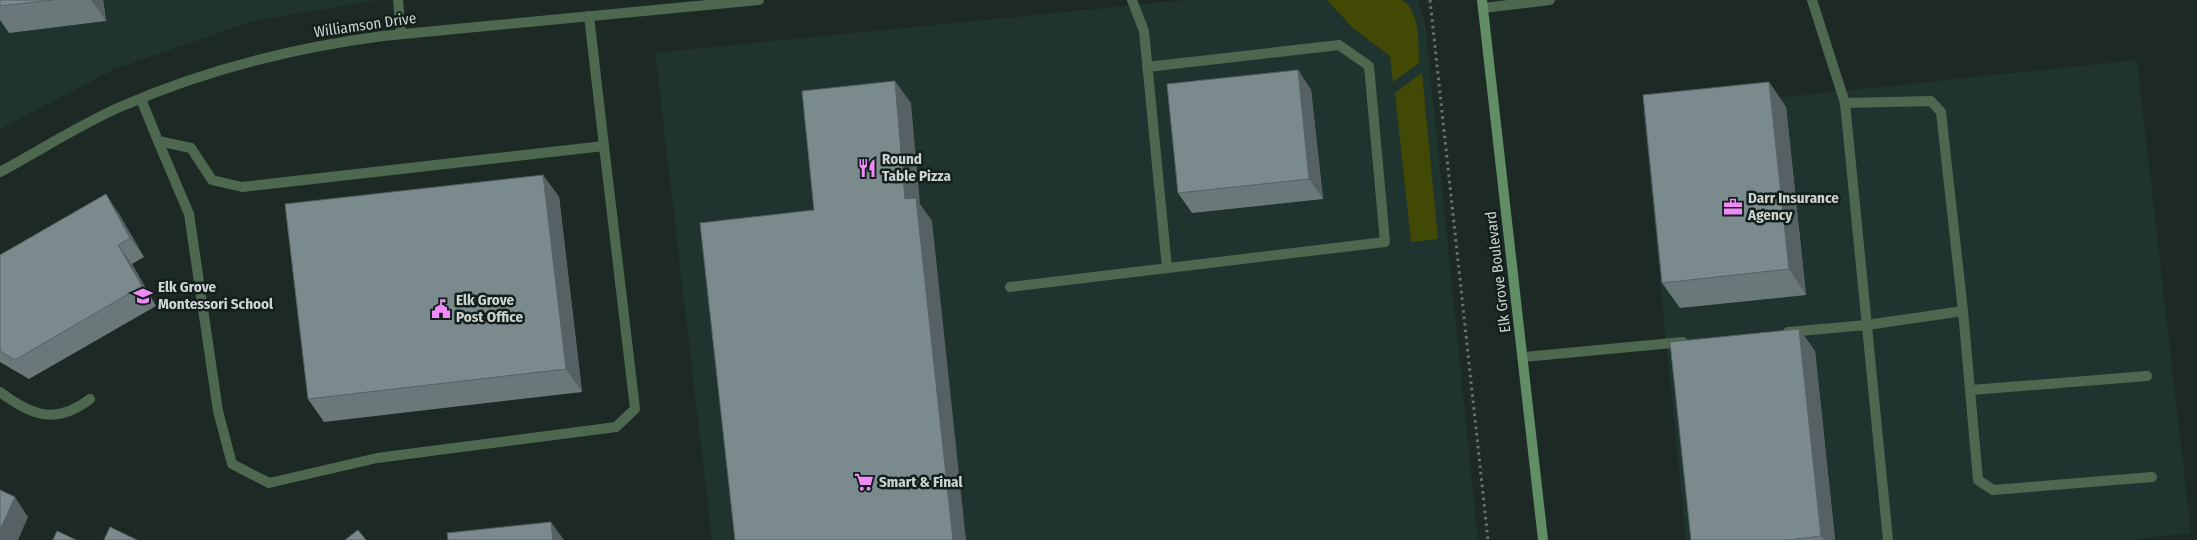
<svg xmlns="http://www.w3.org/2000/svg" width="2197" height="540" font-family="'Fira Sans Condensed',sans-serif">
<rect width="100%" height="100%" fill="#1c2925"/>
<g fill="#1f342f">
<polygon points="0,0 378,0 253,21 115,69 0,129"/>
<polygon points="1186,0 1418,0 1425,22 1478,540 712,540 655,53"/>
<polygon points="2137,60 2191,533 2130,540 1686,540 1643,112"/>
</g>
<g fill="#424905">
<path d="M1327,0H1402C1421,12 1418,43 1419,63L1393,82L1390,56L1354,29Z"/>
<polygon points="1422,73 1438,239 1411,242 1395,93"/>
</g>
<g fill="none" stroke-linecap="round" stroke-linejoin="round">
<polyline stroke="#697471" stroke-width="3" stroke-dasharray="2.5 4" stroke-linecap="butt" points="1430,0 1488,540"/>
<g stroke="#4d684f" stroke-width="10">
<polyline points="398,0 401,34"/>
<polyline points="1132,0 1144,31 1167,268"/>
<polyline points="1812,0 1845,103 1888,540"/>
<polyline points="141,99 158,141 191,148 212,180 242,187 604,146 589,16"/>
<polyline points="1845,103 1931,101 1941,112 1963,311 1978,480 1993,490 2152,477"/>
<polyline points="158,141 189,214 218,411 232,464 269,483 377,458 616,427 635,409 604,146"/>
<polyline points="1010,287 1385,242 1369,66 1339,45 1147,67"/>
<polyline points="1788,332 1867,325 1963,311"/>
<polyline points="1523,357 1683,342"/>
<polyline points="1971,390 2147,376"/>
<path d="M0,392C32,416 56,425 90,399"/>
</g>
<g stroke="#4d684f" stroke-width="10">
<polyline points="1483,8 1550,0"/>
<path d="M0,172C39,151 79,125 120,107C204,70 292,48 383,36L759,0"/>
</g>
<polyline stroke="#628e65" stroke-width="10" points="1482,0 1543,540"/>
</g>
<g fill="#6a7879">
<polygon points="0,0 103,0 106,21 9,33 0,20"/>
<polygon points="1298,70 1311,90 1323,199 1192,213 1178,193"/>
<polygon points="1769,82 1786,107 1806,295 1680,308 1662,283"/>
<polygon points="543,175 559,197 582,392 324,422 308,399"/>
<polygon points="119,214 144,257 132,264 156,306 29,379 0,362 0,255"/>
<polygon points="1799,329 1815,351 1835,540 1691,540"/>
</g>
<g fill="#566163">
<polygon points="91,0 103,0 106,21"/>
<polygon points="1298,70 1311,90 1323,199 1309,179"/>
<polygon points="895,81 911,103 920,204 932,221 966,540 953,540 905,199"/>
<polygon points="1769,82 1786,107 1806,295 1789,269"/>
<polygon points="543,175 559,197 582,392 566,369"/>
<polygon points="106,194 119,214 144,257 130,238"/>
<polygon points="118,245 132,264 156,306 142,286"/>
<polygon points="1799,329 1815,351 1835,540 1824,540 1821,536"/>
<polygon points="15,497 28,517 18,540 0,540 0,530"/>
<polygon points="551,522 564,540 553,540"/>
</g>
<g fill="#7b8b8d" stroke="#566163">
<polygon points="0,0 53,0 0,6"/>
<polygon points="1298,70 1309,179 1178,193 1167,84"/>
<polygon points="895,81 905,199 916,198 953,540 735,540 700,223 814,210 802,91"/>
<polygon points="1769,82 1789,269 1662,283 1643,95"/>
<polygon points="543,175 566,369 308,399 285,204"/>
<polygon points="106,194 130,238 118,245 142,286 15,360 0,351 0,255"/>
<polygon points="1799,329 1821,536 1788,540 1691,540 1670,342"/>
<polygon points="0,490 15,497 0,530"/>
<polygon points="551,522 553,540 448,540 447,533"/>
<polygon points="110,527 137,540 104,540"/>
<polygon points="358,530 366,540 345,540"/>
<polygon points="57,531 76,540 53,540"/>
</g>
<defs>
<g id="restaurant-bare" transform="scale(1.5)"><path d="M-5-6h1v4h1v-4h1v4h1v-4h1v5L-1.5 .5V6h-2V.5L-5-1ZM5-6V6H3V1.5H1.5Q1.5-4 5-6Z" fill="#ee8bf8" stroke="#131f1c" stroke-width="2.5" paint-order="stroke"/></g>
<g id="office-bare" transform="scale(1.5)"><path d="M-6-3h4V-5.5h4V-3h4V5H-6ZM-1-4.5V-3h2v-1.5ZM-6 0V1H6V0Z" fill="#ee8bf8" stroke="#131f1c" stroke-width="2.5" paint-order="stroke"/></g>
<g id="school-bare" transform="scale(1.5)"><path d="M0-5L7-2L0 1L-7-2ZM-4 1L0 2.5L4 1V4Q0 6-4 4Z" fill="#ee8bf8" stroke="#131f1c" stroke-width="2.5" paint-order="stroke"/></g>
<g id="civic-bare" transform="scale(1.5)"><path d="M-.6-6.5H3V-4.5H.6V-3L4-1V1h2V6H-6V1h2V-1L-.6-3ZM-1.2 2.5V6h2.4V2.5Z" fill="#ee8bf8" stroke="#131f1c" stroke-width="2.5" paint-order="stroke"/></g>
<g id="supermarket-bare" transform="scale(1.5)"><path d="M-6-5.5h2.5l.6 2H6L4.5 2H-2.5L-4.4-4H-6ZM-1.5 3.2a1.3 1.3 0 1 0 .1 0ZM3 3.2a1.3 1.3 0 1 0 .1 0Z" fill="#ee8bf8" stroke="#131f1c" stroke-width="2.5" paint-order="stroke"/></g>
</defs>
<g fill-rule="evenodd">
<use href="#restaurant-bare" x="867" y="168"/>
<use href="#office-bare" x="1733" y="207"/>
<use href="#school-bare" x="143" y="296"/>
<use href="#civic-bare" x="441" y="309"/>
<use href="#supermarket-bare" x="864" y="482"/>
</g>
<g text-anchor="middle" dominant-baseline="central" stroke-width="5" stroke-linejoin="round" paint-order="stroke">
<g font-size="15" fill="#ccd4d2" stroke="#131f1c">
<text transform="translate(365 25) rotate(-8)">Williamson Drive</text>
<text transform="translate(1498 272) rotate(-97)">Elk Grove Boulevard</text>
</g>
<g font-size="15" font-weight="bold" fill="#ccd4d2" stroke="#131f1c" text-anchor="start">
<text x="882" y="159">Round<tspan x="882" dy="17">Table Pizza</tspan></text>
<text x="1748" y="198">Darr Insurance<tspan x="1748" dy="17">Agency</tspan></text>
<text x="158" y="287">Elk Grove<tspan x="158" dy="17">Montessori School</tspan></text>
<text x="456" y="300">Elk Grove<tspan x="456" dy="17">Post Office</tspan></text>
<text x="879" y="482">Smart &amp; Final</text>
</g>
</g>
</svg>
